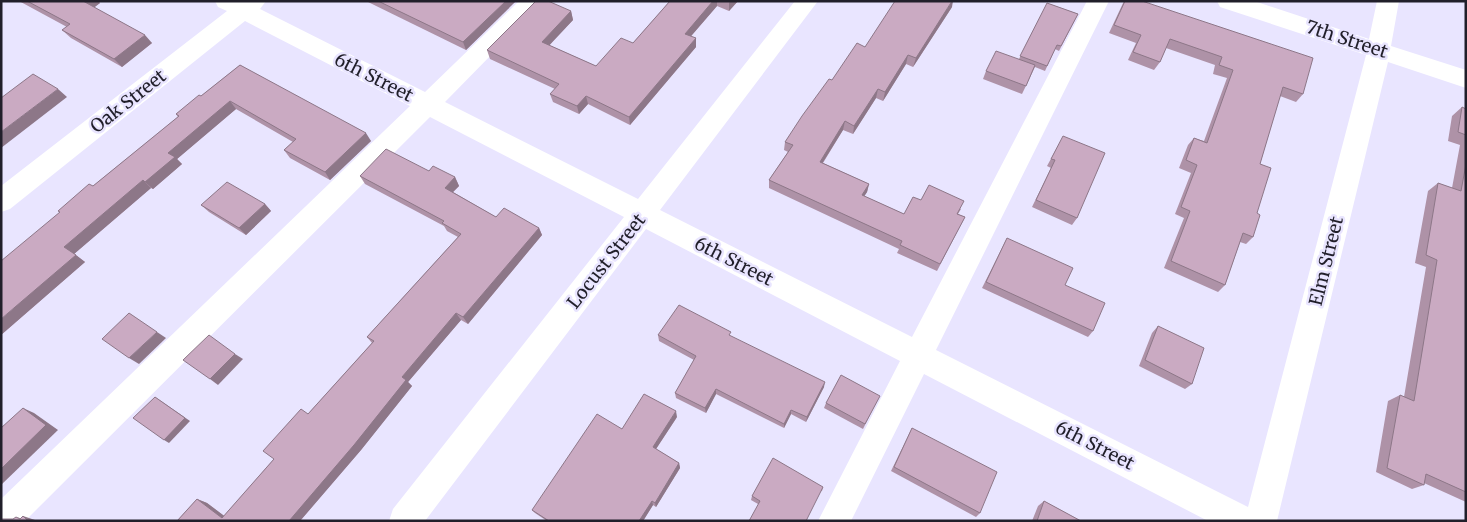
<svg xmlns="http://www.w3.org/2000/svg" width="1467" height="522" font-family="Merriweather,serif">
<rect width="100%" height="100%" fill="#e9e5ff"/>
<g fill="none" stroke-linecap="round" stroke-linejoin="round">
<polygon fill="#fff" fill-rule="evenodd" points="215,1 266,1 260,9 425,92 519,1 544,1 445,102 638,199 795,1 818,1 660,210 912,337 1087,1 1109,1 936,350 1248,507 1366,55 1220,7 1217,1 1254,1 1369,39 1377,1 1399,1 1391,46 1466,70 1466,88 1388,62 1277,521 1208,521 924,374 851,521 818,521 900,361 646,229 425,521 389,521 393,509 624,217 430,117 25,521 1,521 1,499 410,106 245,21 10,209 1,212 1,186 227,11 218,7"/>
</g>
<g fill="#ae92a7">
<polygon points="19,1 98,1 100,3 94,7 152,43 122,67 71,38 62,30 67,27"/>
<polygon points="366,1 516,1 466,50"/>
<polygon points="670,1 738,1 729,11 717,6 691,36 696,47 630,125 588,104 579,114 553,102 550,94 555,89 490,59 487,50 571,11 573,20 549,45 596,66 633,43"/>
<polygon points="1124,1 1303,94 1296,102 1280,96 1260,164 1257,213 1253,237 1246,244 1240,242 1225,285 1218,292 1164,268 1184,218 1175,214 1191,173 1179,168 1188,145 1194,138 1204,141 1227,78 1213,74 1215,65 1166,48 1160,62 1154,70 1128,60 1136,43 1109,33"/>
<polygon points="1047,3 1078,14 1059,51 1055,49 1045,71 1035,67 1022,94 983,79 986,71 1019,59"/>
<polygon points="952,7 913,67 906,64 883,101 876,98 853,134 843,130 823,163 869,184 867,192 864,196 904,214 921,200 961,209 958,214 965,217 937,271 897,253 899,249 769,188 769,180 788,152 784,150 785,142 832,80 865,47"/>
<polygon points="240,65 371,141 330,180 290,158 284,150 293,142 236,109 177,159 182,164 153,189 151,188 74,254 85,262 1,335 60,212 93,186 178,117 176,114 201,96"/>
<polygon points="1462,107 1466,109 1466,502 1424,483 1424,485 1412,489 1376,472 1388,401 1400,395 1404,397 1426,267 1415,263 1428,191 1438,183 1452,188 1460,145 1448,141 1452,116"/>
<polygon points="1059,144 1077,218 1072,225 1032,207 1051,168 1047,166"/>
<polygon points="429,171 455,177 459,186 453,192 496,217 539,228 542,235 468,324 461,320 408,382 412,386 361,450 300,521 177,521 197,499 207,503 224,516 274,459 308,414 372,343 367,337 458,237 447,231 444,226 365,184 360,176"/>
<polygon points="265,204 271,211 246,235 209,212 201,205"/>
<polygon points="1007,238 1093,331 1088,337 982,288"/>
<polygon points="1158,326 1192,384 1185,389 1139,366 1152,333"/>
<polygon points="658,335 824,387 806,422 791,414 784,428 716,394 706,413 676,398 675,393 694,360 659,341"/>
<polygon points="877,401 863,429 824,408 826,403"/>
<polygon points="677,417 656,449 679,463 680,468 656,507 653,505 643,521 547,521 535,513 532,510"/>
<polygon points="912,428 980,513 976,517 891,471"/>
<polygon points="823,487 822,491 758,504 751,500 752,496"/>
<polygon points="1044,501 1081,521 1032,521 1038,506"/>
</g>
<g fill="#8d7788">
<polygon points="83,1 98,1 100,3 91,10"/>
<polygon points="506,1 516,1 466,50 463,42"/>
<polygon points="713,1 717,1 717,6 686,42 685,34"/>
<polygon points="730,1 738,1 729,11 729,3"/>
<polygon points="952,1 953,1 952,7 913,67 916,58"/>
<polygon points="571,11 573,20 545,50 542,42"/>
<polygon points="145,35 152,43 122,67 114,59"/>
<polygon points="696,38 696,47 630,125 629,117"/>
<polygon points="908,55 906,64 883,101 885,92"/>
<polygon points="58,89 67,97 1,148 1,132"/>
<polygon points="878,89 876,98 853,134 854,126"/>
<polygon points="586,96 588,104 579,114 577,106"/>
<polygon points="230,101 236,109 177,159 182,164 153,189 145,182 168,153"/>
<polygon points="845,121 843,130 818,170 820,162"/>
<polygon points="366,133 371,141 330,180 325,172"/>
<polygon points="455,177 459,186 449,196 445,188"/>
<polygon points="143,180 151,188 74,254 64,247"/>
<polygon points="869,184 867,192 860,203 862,195"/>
<polygon points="265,204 271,211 246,235 239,228"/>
<polygon points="539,228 542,235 468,324 463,317"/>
<polygon points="76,255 85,262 1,335 1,319"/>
<polygon points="456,313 461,320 408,382 412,386 361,450 300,521 289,521 402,377"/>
<polygon points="157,332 166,338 139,364 129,358"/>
<polygon points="235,354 243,359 218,385 210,379"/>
<polygon points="825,382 824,387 806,422 807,417"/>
<polygon points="716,389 716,394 706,413 705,408"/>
<polygon points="155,397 190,421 169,443 164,440"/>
<polygon points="23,408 34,413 58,430 1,485 1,469"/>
<polygon points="791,410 791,414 784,428 784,424"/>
<polygon points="676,411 677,417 654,452 653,447"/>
<polygon points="679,463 680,468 656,507 655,503"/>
<polygon points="197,499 207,503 231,521 222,518"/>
<polygon points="652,501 653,505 643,521 639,521"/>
<polygon points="23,516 35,520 36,521 24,521 16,517 27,520"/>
</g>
<g fill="#caaac2" stroke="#8d7788">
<polygon points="27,1 83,1 145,35 114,59 62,30 70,24"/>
<polygon points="378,1 506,1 463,42"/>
<polygon points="536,1 548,1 571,11 542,42 596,66 621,38 633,43 670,1 713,1 685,34 696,38 629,117 586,96 577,106 550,94 559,84 487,50"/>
<polygon points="895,1 952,1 916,58 908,55 885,92 878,89 854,126 845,121 820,162 869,184 862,195 904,214 913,197 921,200 929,185 964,201 957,214 965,217 940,264 900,245 902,241 769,180 793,145 785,142 802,116 829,79 832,80 857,43 865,47"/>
<polygon points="1125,1 1142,1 1313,58 1303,94 1283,87 1260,164 1271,168 1257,213 1260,215 1253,237 1243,233 1225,285 1171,261 1190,211 1181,207 1197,165 1186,160 1194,138 1207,143 1233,70 1219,65 1222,57 1170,39 1160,62 1133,52 1141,35 1114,25"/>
<polygon points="1047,3 1078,14 1061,46 1057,45 1047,66 1020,56"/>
<polygon points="996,51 1035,65 1026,86 986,71"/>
<polygon points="240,65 366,133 325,172 284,150 296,139 230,101 168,153 175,157 145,182 143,180 64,247 76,255 1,319 1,261 60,212 58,211 89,184 93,186 179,116 176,114 199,95 201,96"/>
<polygon points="33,74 58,89 1,132 1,98"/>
<polygon points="1462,107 1466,109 1466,135 1458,132"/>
<polygon points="1063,136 1105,153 1077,218 1036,200 1055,160 1051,159"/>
<polygon points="386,149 429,171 433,166 455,177 445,188 496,217 504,208 539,228 463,317 456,313 402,377 406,380 354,445 289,521 177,521 197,499 222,518 274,459 263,451 301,409 308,414 374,341 367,337 461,234 442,223 444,221 360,176"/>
<polygon points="1466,164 1466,492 1426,474 1424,485 1387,468 1400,395 1414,401 1437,260 1426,255 1438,183 1461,191"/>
<polygon points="227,182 265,204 239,228 201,205"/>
<polygon points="1007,238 1073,268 1065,285 1105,303 1093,331 986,282"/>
<polygon points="679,305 731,332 729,335 825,382 807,417 791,410 784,424 716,389 705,408 675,393 696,356 658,335"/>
<polygon points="129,313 157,332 129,358 102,339"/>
<polygon points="1158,326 1204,348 1192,384 1145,360"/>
<polygon points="209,335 235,354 210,379 183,360"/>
<polygon points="841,375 880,396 865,424 826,403"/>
<polygon points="644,394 676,411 653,447 679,463 655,503 652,501 639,521 549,521 532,510 597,414 622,429"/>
<polygon points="155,397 185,418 164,440 133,418"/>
<polygon points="23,408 46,425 1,469 1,428"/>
<polygon points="912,428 997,472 980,513 894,467"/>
<polygon points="773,458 823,487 806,521 749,521 760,501 752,496"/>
<polygon points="1044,501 1081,521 1037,521"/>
<polygon points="23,516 28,521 1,521 1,519 13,519 16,517 20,519"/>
</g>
<g text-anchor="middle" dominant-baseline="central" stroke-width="5" stroke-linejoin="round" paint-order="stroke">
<g font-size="18" fill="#211f2a" stroke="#e9e5ff">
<text transform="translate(1347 39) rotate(18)">7th Street</text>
<text transform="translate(374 77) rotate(27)">6th Street</text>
<text transform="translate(128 101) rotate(-38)">Oak Street</text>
<text transform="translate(606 261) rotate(-52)">Locust Street</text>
<text transform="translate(734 261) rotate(27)">6th Street</text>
<text transform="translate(1326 261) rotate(-76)">Elm Street</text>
<text transform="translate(1095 445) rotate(27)">6th Street</text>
</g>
</g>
<rect width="1467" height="522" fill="none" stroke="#211f2a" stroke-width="5"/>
</svg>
